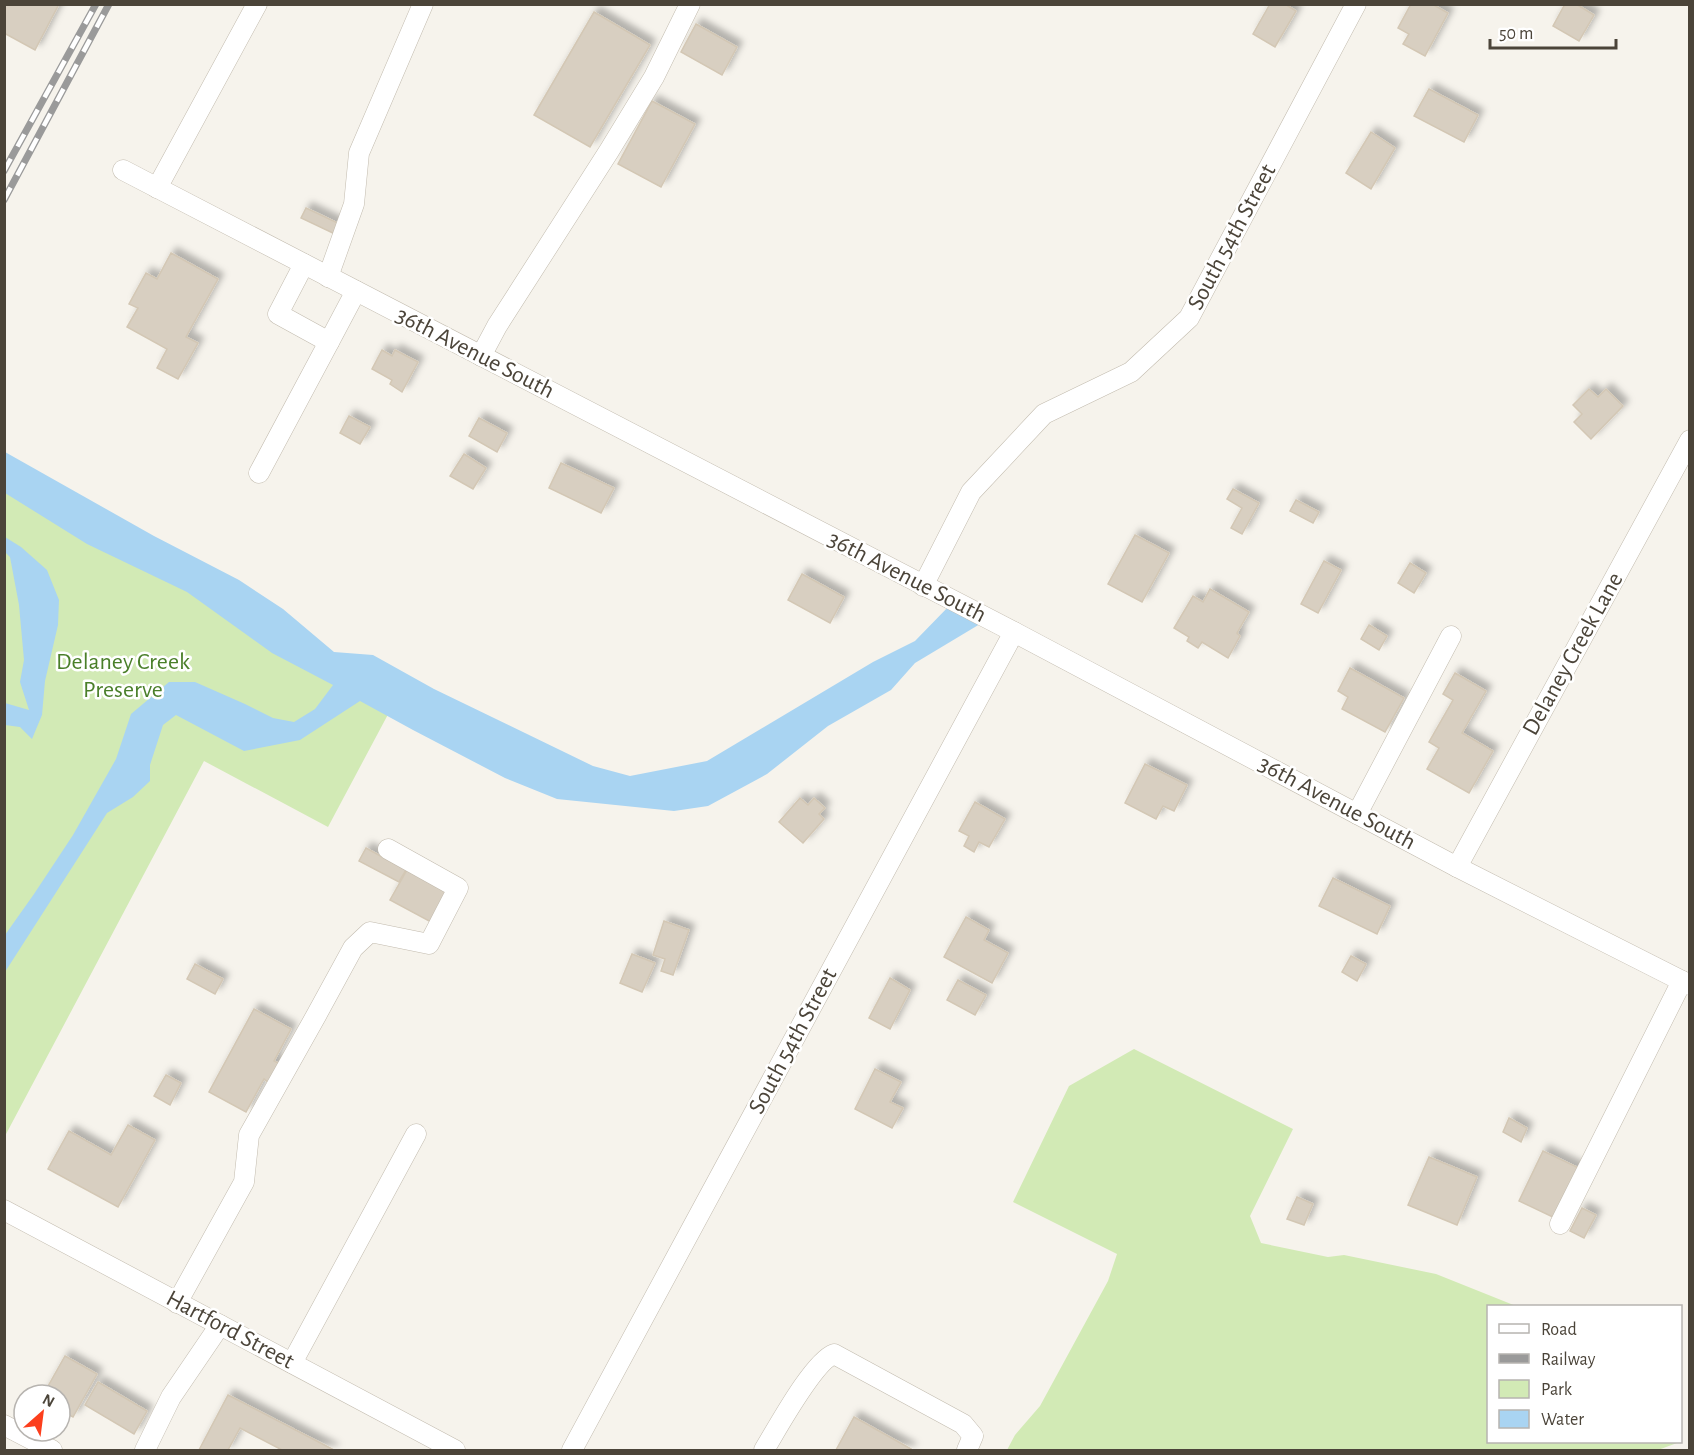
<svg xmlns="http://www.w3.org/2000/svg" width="1694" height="1455" font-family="'Alegreya Sans',sans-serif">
<defs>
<filter id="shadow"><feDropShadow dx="5.5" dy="-5.5" stdDeviation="3" flood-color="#0004"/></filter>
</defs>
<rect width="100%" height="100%" fill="#f6f3ec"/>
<g fill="#d2eab5">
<polygon points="5,478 401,690 328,827 204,761 5,1136"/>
<polygon points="1134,1049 1293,1129 1250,1216 1261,1243 1328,1257 1344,1255 1436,1274 1516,1306 1488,1306 1488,1442 1677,1442 1677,1443 1658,1450 1007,1450 1015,1435 1040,1406 1108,1281 1117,1254 1013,1202 1069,1086"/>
</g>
<g fill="#a9d4f2">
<polygon points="5,452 154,536 239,580 283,609 334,652 373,655 434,689 593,766 630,776 707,761 873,662 915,641 950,605 980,624 915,663 891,690 828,726 767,774 708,806 674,811 557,799 505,778 413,730 360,701 300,740 244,751 176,715 163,725 150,765 150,781 133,797 107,813 5,972 5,935 34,894 73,835 116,759 131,714 169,682 195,682 245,704 273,718 294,722 315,709 333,685 272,653 187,592 87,544 5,493"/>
<polygon points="5,537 21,547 47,570 59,600 58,625 45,681 42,715 32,739 20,727 5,725 5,703 29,710 20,682 24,660 19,605 10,557 5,552"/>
</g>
<g fill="#d8cfc1" stroke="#d3c7b4" stroke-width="1.5" filter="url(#shadow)">
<polygon points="4,4 59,4 35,50 4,33"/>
<polygon points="1270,4 1285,4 1296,11 1275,47 1253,34"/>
<polygon points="1411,4 1432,4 1448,13 1425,56 1403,44 1409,34 1398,28"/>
<polygon points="1565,4 1576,4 1594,15 1579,41 1553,26"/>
<polygon points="594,12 650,45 590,147 534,115"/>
<polygon points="696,24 737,47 722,75 681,52"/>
<polygon points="1429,89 1478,115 1464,142 1414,116"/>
<polygon points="652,101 695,124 661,187 618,164"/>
<polygon points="1371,132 1395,148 1371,189 1346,173"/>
<polygon points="306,208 342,225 337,235 301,218"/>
<polygon points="171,253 218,279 186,337 198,343 178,379 157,368 167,349 127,327 138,308 129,304 146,273 157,279"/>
<polygon points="382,350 392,356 395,350 418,362 402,392 390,384 392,380 372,369"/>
<polygon points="1589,389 1598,397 1606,389 1623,406 1591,439 1574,422 1582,414 1573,405"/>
<polygon points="349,416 370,427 360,444 340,433"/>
<polygon points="479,418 507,433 497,452 469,436"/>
<polygon points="464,454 486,468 473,489 450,476"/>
<polygon points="561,463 614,488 601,513 549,488"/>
<polygon points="1233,489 1259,503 1242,534 1231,528 1242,508 1227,499"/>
<polygon points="1296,500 1319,512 1313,523 1290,511"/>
<polygon points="1135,535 1169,553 1142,602 1108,584"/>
<polygon points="1324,561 1341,570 1318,613 1301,604"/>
<polygon points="1410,563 1426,573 1414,593 1398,583"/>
<polygon points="802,574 844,597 830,623 788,600"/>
<polygon points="1210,589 1249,612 1237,633 1240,636 1228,658 1202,642 1198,648 1187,641 1189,637 1174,628 1193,596 1203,602"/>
<polygon points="1369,625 1387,636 1379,650 1361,639"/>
<polygon points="1350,668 1404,698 1385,732 1342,709 1348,697 1338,691"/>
<polygon points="1455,673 1486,691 1462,733 1493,751 1469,793 1427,769 1439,748 1429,742 1453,700 1443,694"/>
<polygon points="1145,764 1187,785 1174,811 1163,806 1156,819 1125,803"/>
<polygon points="800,798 808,805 814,798 825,808 819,814 824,819 803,843 779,822"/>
<polygon points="975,802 1005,819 989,847 979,842 974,852 964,846 969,836 959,831"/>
<polygon points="366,848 406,870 399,882 359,861"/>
<polygon points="407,870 447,892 431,922 390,900"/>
<polygon points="1333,878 1390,906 1377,934 1319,906"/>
<polygon points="966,917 989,930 984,940 1008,953 992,983 944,957"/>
<polygon points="664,921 689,930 673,975 661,971 665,959 653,955"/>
<polygon points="632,954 655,963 642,992 620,983"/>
<polygon points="1351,956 1366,964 1357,981 1342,972"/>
<polygon points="195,964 223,979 215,994 187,979"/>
<polygon points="890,978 910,990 890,1029 869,1018"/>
<polygon points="958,980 986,995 975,1015 947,1000"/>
<polygon points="254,1009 291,1029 274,1061 280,1064 269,1083 264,1079 246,1112 209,1092"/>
<polygon points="875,1069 901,1082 890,1102 903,1108 892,1128 855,1109"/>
<polygon points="166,1075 181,1083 170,1105 154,1096"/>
<polygon points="1509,1118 1527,1128 1521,1142 1503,1132"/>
<polygon points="128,1125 155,1140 118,1207 48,1169 69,1131 111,1155"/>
<polygon points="1543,1151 1581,1169 1557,1219 1519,1201"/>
<polygon points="1429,1157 1477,1177 1457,1225 1408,1205"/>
<polygon points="1297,1197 1313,1204 1304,1225 1287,1219"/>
<polygon points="1582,1208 1596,1215 1584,1238 1570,1231"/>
<polygon points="65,1356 97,1374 73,1417 60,1410 60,1395 43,1395"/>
<polygon points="98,1382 147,1411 134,1434 85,1405"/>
<polygon points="228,1395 334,1450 282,1450 240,1428 228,1450 199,1450"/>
<polygon points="854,1417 911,1449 910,1450 836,1450"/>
</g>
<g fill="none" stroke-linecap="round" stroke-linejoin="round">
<g stroke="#c2bbae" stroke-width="21">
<g id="minor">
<polyline points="123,170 1014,632 1457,867 1690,985"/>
<polyline points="157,188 257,4"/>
<polyline points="304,264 278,314 329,342 356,291"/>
<polyline points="328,277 354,204 359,153 423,4"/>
<polyline points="481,356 497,326 609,151 654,77 690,4"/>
<polyline points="259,473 329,342"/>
<polyline points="923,586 971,492 1044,414 1131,372 1189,318 1356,4"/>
<polyline points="1357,814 1451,636"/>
<polyline points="1457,867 1690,440"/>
<polyline points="4,1210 455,1450"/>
<polyline points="1560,1224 1682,981"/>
<polyline points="177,1303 244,1182 249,1135 317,1014 353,948 370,932 429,944 458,888 388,849"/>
<polyline points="292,1363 416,1134"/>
<polyline points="4,1425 52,1450"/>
<polyline points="145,1450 171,1397 220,1325"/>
<polyline points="572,1450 1014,632"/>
<path d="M764,1450C777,1429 813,1362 834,1354L963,1424L973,1436L967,1450"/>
</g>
</g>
<use href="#minor" stroke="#fff" stroke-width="20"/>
<g stroke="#9a9a9a" stroke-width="7">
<g id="rail">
<polyline points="4,171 96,4"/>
<polyline points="4,200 109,4"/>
</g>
</g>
<use href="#rail" stroke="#fff" stroke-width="4.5" stroke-dasharray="14" stroke-linecap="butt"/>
</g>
<g text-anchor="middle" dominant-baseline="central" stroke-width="5" stroke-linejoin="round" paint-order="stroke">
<g font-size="24" fill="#4b4439" stroke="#fff">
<text transform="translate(1232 237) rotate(-62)">South 54th Street</text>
<text transform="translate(475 353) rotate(27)">36th Avenue South</text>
<text transform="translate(907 577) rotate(27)">36th Avenue South</text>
<text transform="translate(1573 654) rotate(-61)">Delaney Creek Lane</text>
<text transform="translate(1337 803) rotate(28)">36th Avenue South</text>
<text transform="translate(793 1041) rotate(-62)">South 54th Street</text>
<text transform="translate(230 1330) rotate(28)">Hartford Street</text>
</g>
<g font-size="24" fill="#4a7f2a" stroke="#fff">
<text x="123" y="662">Delaney Creek<tspan x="123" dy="28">Preserve</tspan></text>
</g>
</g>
<rect width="1694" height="1455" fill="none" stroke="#4b4439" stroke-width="12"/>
<rect x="1487" y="1305" width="195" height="138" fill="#ffffff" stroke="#b7b4b0" stroke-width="1.5"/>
<rect x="1499" y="1324" width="30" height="9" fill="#ffffff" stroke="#b7b4b0" stroke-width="1.5"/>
<text x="1541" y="1335" font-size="18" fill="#4b4439">Road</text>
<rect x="1499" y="1354" width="30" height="9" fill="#9a9a9a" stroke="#b7b4b0" stroke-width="1.5"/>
<text x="1541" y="1365" font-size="18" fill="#4b4439">Railway</text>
<rect x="1499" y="1380" width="30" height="18" fill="#d2eab5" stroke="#b7b4b0" stroke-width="1.5"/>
<text x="1541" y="1395" font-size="18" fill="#4b4439">Park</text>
<rect x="1499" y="1410" width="30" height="18" fill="#a9d4f2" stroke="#b7b4b0" stroke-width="1.5"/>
<text x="1541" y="1425" font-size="18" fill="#4b4439">Water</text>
<g transform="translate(42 1413) rotate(28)"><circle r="28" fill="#ffffff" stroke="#b7b4b0" stroke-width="1.5"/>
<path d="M0-4.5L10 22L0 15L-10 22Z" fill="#fc3f1d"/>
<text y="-9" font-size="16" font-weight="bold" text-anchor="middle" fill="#4b4439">N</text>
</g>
<path d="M1490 39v9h126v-9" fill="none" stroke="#4b4439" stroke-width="3"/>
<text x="1499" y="39" font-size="18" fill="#4b4439" stroke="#ffffff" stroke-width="4.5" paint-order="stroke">50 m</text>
</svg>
